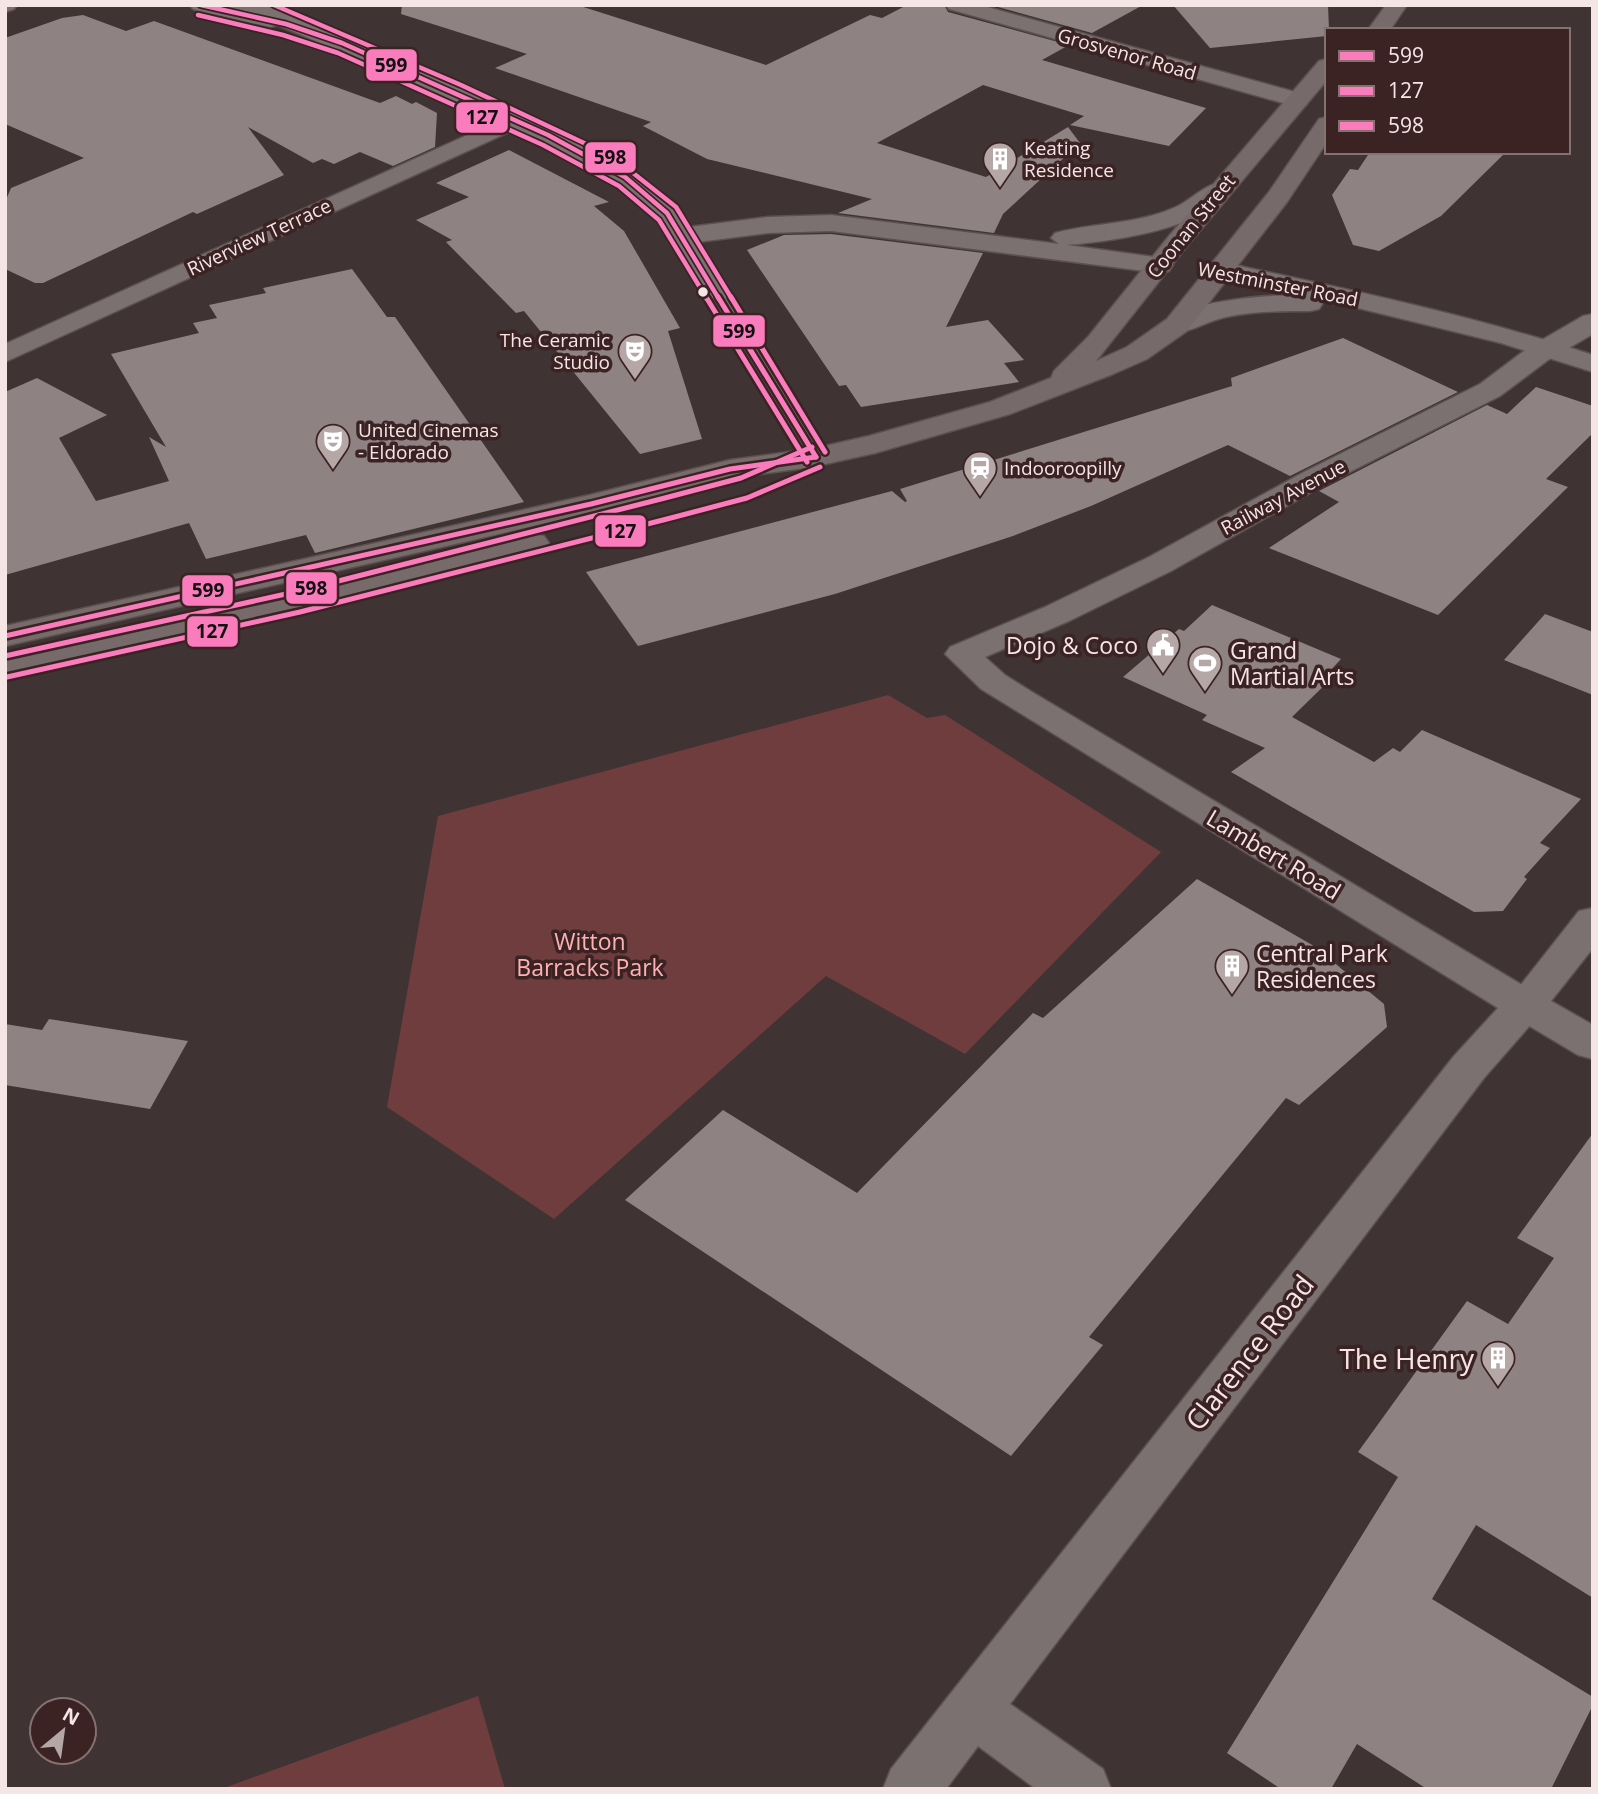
<svg xmlns="http://www.w3.org/2000/svg" width="1598" height="1794" font-family="'Open Sans',sans-serif">
<rect width="100%" height="100%" fill="#403333"/>
<g fill="#703d3f">
<polygon points="888,695 927,718 945,715 1161,852 965,1054 826,976 554,1219 387,1107 438,816"/>
<polygon points="478,1696 505,1789 221,1789"/>
</g>
<g fill="#8f8282">
<polygon points="402,5 577,5 766,65 870,15 882,18 907,5 944,5 948,12 1069,45 1042,60 1206,108 1169,146 1070,125 1084,116 983,85 877,143 986,177 1068,127 1080,143 1003,214 994,233 838,213 872,199 707,159 643,126 651,122 495,68 527,54 401,14"/>
<polygon points="991,5 1143,5 1092,33"/>
<polygon points="1173,5 1328,5 1329,30 1327,36 1210,48"/>
<polygon points="83,15 126,31 154,21 380,103 396,96 412,104 416,102 437,113 435,147 393,166 360,152 334,164 322,159 313,163 248,127 284,175 197,214 193,212 43,283 35,283 5,269 5,202 11,188 84,158 5,124 5,38 62,18"/>
<polygon points="509,150 609,202 594,206 624,231 680,328 668,331 702,439 640,454 524,311 516,313 446,242 452,240 416,220 469,197 436,183"/>
<polygon points="1370,152 1506,152 1441,216 1379,251 1353,245 1332,195 1350,169 1358,170"/>
<polygon points="831,234 983,253 946,327 988,320 1024,360 1004,363 1019,382 861,407 846,385 839,386 747,250 784,235"/>
<polygon points="352,269 387,317 395,317 524,502 315,553 306,535 206,559 189,523 5,575 5,392 37,378 107,415 59,438 96,501 169,481 149,437 166,447 111,354 199,333 193,323 217,318 209,305 266,293 263,288"/>
<polygon points="1343,338 1458,392 1290,476 1228,445 1091,506 1013,536 835,594 638,646 586,572 892,491 905,502 907,501 900,489 1232,386 1231,378"/>
<polygon points="1536,387 1593,406 1593,433 1546,479 1568,487 1438,615 1269,548 1339,502 1319,491 1487,405 1507,414"/>
<polygon points="1212,605 1341,659 1330,671 1336,674 1292,717 1374,762 1393,748 1400,752 1422,730 1581,799 1540,843 1550,848 1524,877 1527,879 1503,911 1474,912 1231,772 1265,748 1202,720 1207,715 1123,677 1179,629 1184,631"/>
<polygon points="1545,614 1593,632 1593,695 1504,660"/>
<polygon points="1197,879 1314,946 1384,1004 1387,1027 1299,1105 1286,1098 1089,1337 1103,1345 1011,1456 625,1200 723,1110 857,1193 1033,1013 1043,1018"/>
<polygon points="49,1019 188,1041 150,1109 5,1085 5,1024 42,1030"/>
<polygon points="1593,1133 1593,1598 1476,1525 1432,1599 1593,1697 1593,1705 1551,1789 1427,1789 1357,1744 1331,1789 1281,1789 1227,1753 1398,1477 1358,1452 1467,1301 1508,1324 1554,1258 1517,1238"/>
</g>
<g fill="none" stroke-linecap="round" stroke-linejoin="round">
<g stroke="#5c5051" stroke-width="3">
<g id="minor">
<polygon points="5,5 17,5 14,9 5,12"/>
<polygon points="946,5 980,5 1306,95 1309,100 1306,105 1290,105 949,9"/>
<polygon points="514,114 522,116 526,121 522,126 5,362 5,344"/>
<polygon points="1593,314 1593,334 1548,360 1500,396 1326,484 1171,571 1069,621 985,657 1005,675 1032,692 1539,995 1545,1005 1539,1015 1484,1078 1010,1704 1103,1769 1111,1789 1036,1789 978,1746 946,1789 883,1789 891,1769 1454,1056 1498,1008 981,689 945,654 950,647 1045,607 1149,557 1304,472 1480,384 1528,348 1583,316"/>
</g>
</g>
<g stroke="#5c5051" stroke-width="3">
<path id="tertiary" d="M190,5H265L413,65L615,161L651,185L676,208L689,227L768,217L831,215L1059,244L1051,238L1055,233C1096,222 1138,225 1178,206C1195,197 1211,178 1231,183L1234,188C1206,229 1113,241 1067,245L1169,259L1173,265L1169,271L1160,273L831,231L768,233L698,242L831,457L827,463L816,466L805,463L801,457L658,218C612,175 558,152 502,125C428,90 354,57 278,25L270,27L200,11L193,9Z"/>
</g>
<g stroke="#5c5051" stroke-width="3">
<g id="secondary">
<path d="M1221,262C1346,289 1471,315 1593,355V372L1501,343L1321,299L1323,303L1319,309L1310,311C1282,311 1254,311 1226,317C1206,321 1187,336 1167,331L1163,325C1180,300 1271,295 1301,295L1212,276L1208,270L1212,264Z"/>
<polygon points="1593,908 1593,948 1551,1001 1593,1025 1593,1059 1578,1055 1511,1015 1505,1005 1579,911"/>
</g>
</g>
<g stroke="#5c5051" stroke-width="3">
<g id="primary">
<polygon points="1386,5 1407,5 1390,30 1368,30"/>
<polygon points="1327,59 1327,80 1187,246 1096,361 1127,347 1167,319 1269,192 1319,119 1327,117 1327,142 1287,202 1187,331 1147,359 1113,374 1010,414 875,453 812,467 730,478 591,513 5,646 5,626 590,495 730,460 812,449 869,436 990,402 1051,378 1054,371 1088,337 1169,236 1319,61"/>
<polygon points="533,534 544,536 549,543 544,550 297,612 5,677 5,657 297,592"/>
</g>
</g>
<use href="#minor" fill="#7c7171" fill-rule="evenodd"/>
<use href="#tertiary" fill="#7c7171" fill-rule="evenodd"/>
<use href="#secondary" fill="#7c7171" fill-rule="evenodd"/>
<use href="#primary" fill="#776a6a" fill-rule="evenodd"/>
<g stroke="#3b2324" stroke-width="8">
<polyline id="bus-1-far1" points="201,5 286,24 342,43 548,135 625,177 667,213 719,299"/>
</g>
<g stroke="#3b2324" stroke-width="10">
<g id="bus-1">
<polyline points="718,297 816,457"/>
<polyline points="5,636 591,504 730,469 816,457"/>
</g>
</g>
<g stroke="#3b2324" stroke-width="8">
<polyline id="bus-2-far1" points="198,15 283,35 338,53 543,145 619,186 659,220 707,299"/>
</g>
<g stroke="#3b2324" stroke-width="10">
<g id="bus-2">
<polyline points="706,297 807,462"/>
<polyline points="7,677 300,612 667,519 747,498 820,467"/>
</g>
</g>
<g stroke="#3b2324" stroke-width="8">
<polyline id="bus-3-far1" points="274,5 461,85 584,143 623,165 676,207 732,299"/>
</g>
<g stroke="#3b2324" stroke-width="10">
<g id="bus-3">
<polyline points="731,297 825,452"/>
<polyline points="5,656 295,592 661,499 741,478 812,447"/>
</g>
</g>
<use href="#bus-1-far1" stroke="#fb7cbc" stroke-width="4.5"/>
<use href="#bus-1" stroke="#fb7cbc" stroke-width="5"/>
<use href="#bus-2-far1" stroke="#fb7cbc" stroke-width="4.5"/>
<use href="#bus-2" stroke="#fb7cbc" stroke-width="5"/>
<use href="#bus-3-far1" stroke="#fb7cbc" stroke-width="4.5"/>
<use href="#bus-3" stroke="#fb7cbc" stroke-width="5"/>
</g>
<defs>
<g id="building-pin" transform="scale(1.75)"><path d="M0 17L-7.5 6A9.5 9.5 0 1 1 7.5 6Z" fill="#b6a7a7" stroke="#3b2324"/><path d="M-4-6H4V6H1V3H-1V6H-4ZM-2.5-4.3h1.7v1.8h-1.7ZM.8-4.3h1.7v1.8H.8ZM-2.5-1h1.7V.8h-1.7ZM.8-1h1.7V.8H.8Z" fill="#fff"/></g>
<g id="theatre-pin" transform="scale(1.75)"><path d="M0 17L-7.5 6A9.5 9.5 0 1 1 7.5 6Z" fill="#b6a7a7" stroke="#3b2324"/><path d="M-5-5.5Q0-4 5-5.5V0Q5 5 0 6Q-5 5-5 0ZM-3.3-2.5H-1v1.5H-3.3ZM1-2.5H3.3v1.5H1ZM-2.8 1Q0 5.5 2.8 1Z" fill="#fff"/></g>
<g id="station-pin" transform="scale(1.75)"><path d="M0 17L-7.5 6A9.5 9.5 0 1 1 7.5 6Z" fill="#b6a7a7" stroke="#3b2324"/><path d="M-3-6H3Q5-6 5-4V2Q5 4 3 4L4.5 6H3L1.5 4h-3L-3 6H-4.5L-3 4Q-5 4-5 2V-4Q-5-6-3-6ZM-3.5-4v3h7v-3ZM-3.5 1v1.5H-2V1ZM2 1v1.5H3.5V1Z" fill="#fff"/></g>
<g id="civic-pin" transform="scale(1.75)"><path d="M0 17L-7.5 6A9.5 9.5 0 1 1 7.5 6Z" fill="#b6a7a7" stroke="#3b2324"/><path d="M-.6-6.5H3V-4.5H.6V-3L4-1V1h2V6H-6V1h2V-1L-.6-3ZM-1.2 2.5V6h2.4V2.5Z" fill="#fff"/></g>
<g id="stadium-pin" transform="scale(1.75)"><path d="M0 17L-7.5 6A9.5 9.5 0 1 1 7.5 6Z" fill="#b6a7a7" stroke="#3b2324"/><path d="M0-5a6.5 5 0 1 0 0 10a6.5 5 0 1 0 0-10ZM-3.5-1.8h7v3.6h-7Z" fill="#fff"/></g>
</defs>
<g fill-rule="evenodd">
<use href="#building-pin" x="1000" y="159"/>
<use href="#theatre-pin" x="635" y="351"/>
<use href="#theatre-pin" x="333" y="441"/>
<use href="#station-pin" x="980" y="468"/>
<use href="#civic-pin" x="1163" y="645"/>
<use href="#stadium-pin" x="1205" y="663"/>
<use href="#building-pin" x="1232" y="966"/>
<use href="#building-pin" x="1498" y="1358"/>
</g>
<circle fill="#f6e5e5" stroke="#3b2324" stroke-width="2.5" cx="703" cy="292" r="6"/>
<g text-anchor="middle" dominant-baseline="central" stroke-width="7" stroke-linejoin="round" paint-order="stroke">
<g font-size="19" fill="#f6e5e5" stroke="#3b2324">
<text transform="translate(1127 54) rotate(16)">Grosvenor Road</text>
<text transform="translate(1191 226) rotate(-51)">Coonan Street</text>
<text transform="translate(259 237) rotate(-25)">Riverview Terrace</text>
<text transform="translate(1278 284) rotate(11)">Westminster Road</text>
<text transform="translate(1283 497) rotate(-28)">Railway Avenue</text>
</g>
<g font-size="19" fill="#f6e5e5" stroke="#3b2324" text-anchor="start">
<text x="1024" y="148">Keating<tspan x="1024" dy="22">Residence</tspan></text>
<text x="610" y="340" text-anchor="end">The Ceramic<tspan x="610" dy="22">Studio</tspan></text>
<text x="358" y="430">United Cinemas<tspan x="358" dy="22">- Eldorado</tspan></text>
<text x="1004" y="468">Indooroopilly</text>
</g>
<g font-size="23" fill="#f6e5e5" stroke="#3b2324" text-anchor="start">
<text x="1138" y="645" text-anchor="end">Dojo &amp; Coco</text>
<text x="1230" y="650">Grand<tspan x="1230" dy="26">Martial Arts</tspan></text>
<text x="1256" y="953">Central Park<tspan x="1256" dy="26">Residences</tspan></text>
</g>
<g font-size="23" fill="#f6e5e5" stroke="#3b2324">
<text transform="translate(1274 854) rotate(31)">Lambert Road</text>
</g>
<g font-size="23" fill="#feb1b3" stroke="#3b2324">
<text x="590" y="941">Witton<tspan x="590" dy="26">Barracks Park</tspan></text>
</g>
<g font-size="28" fill="#f6e5e5" stroke="#3b2324">
<text transform="translate(1249 1352) rotate(-52)">Clarence Road</text>
</g>
<g font-size="28" fill="#f6e5e5" stroke="#3b2324" text-anchor="end">
<text x="1474" y="1358">The Henry</text>
</g>
</g>
<g stroke="#3b2324" stroke-width="2.5">
<rect x="365" y="48" width="53" height="34" rx="7" fill="#fb7cbc"/>
<rect x="455" y="101" width="54" height="33" rx="7" fill="#fb7cbc"/>
<rect x="584" y="141" width="53" height="33" rx="7" fill="#fb7cbc"/>
<rect x="712" y="314" width="54" height="34" rx="7" fill="#fb7cbc"/>
<rect x="594" y="514" width="53" height="34" rx="7" fill="#fb7cbc"/>
<rect x="285" y="571" width="53" height="34" rx="7" fill="#fb7cbc"/>
<rect x="181" y="574" width="53" height="33" rx="7" fill="#fb7cbc"/>
<rect x="186" y="615" width="53" height="33" rx="7" fill="#fb7cbc"/>
</g>
<g font-size="19" text-anchor="middle" font-weight="bold" fill="#111">
<text x="391" y="72">599</text>
<text x="482" y="124">127</text>
<text x="610" y="164">598</text>
<text x="739" y="338">599</text>
<text x="620" y="538">127</text>
<text x="311" y="595">598</text>
<text x="208" y="597">599</text>
<text x="212" y="638">127</text>
</g>
<rect width="1598" height="1794" fill="none" stroke="#f6e5e5" stroke-width="14"/>
<rect x="1325" y="28" width="245" height="126" fill="#3b2324" stroke="#867171" stroke-width="2"/>
<rect x="1339" y="51" width="35" height="10" fill="#fb7cbc" stroke="#867171" stroke-width="2"/>
<text x="1388" y="63" font-size="21" fill="#f6e5e5">599</text>
<rect x="1339" y="86" width="35" height="10" fill="#fb7cbc" stroke="#867171" stroke-width="2"/>
<text x="1388" y="98" font-size="21" fill="#f6e5e5">127</text>
<rect x="1339" y="121" width="35" height="10" fill="#fb7cbc" stroke="#867171" stroke-width="2"/>
<text x="1388" y="133" font-size="21" fill="#f6e5e5">598</text>
<g transform="translate(63 1731) rotate(29)"><circle r="33" fill="#3b2324" stroke="#867171" stroke-width="2"/>
<path d="M0-5L12 26L0 18L-12 26Z" fill="#b6a7a7"/>
<text y="-10" font-size="19" font-weight="bold" text-anchor="middle" fill="#f6e5e5">N</text>
</g>
</svg>
